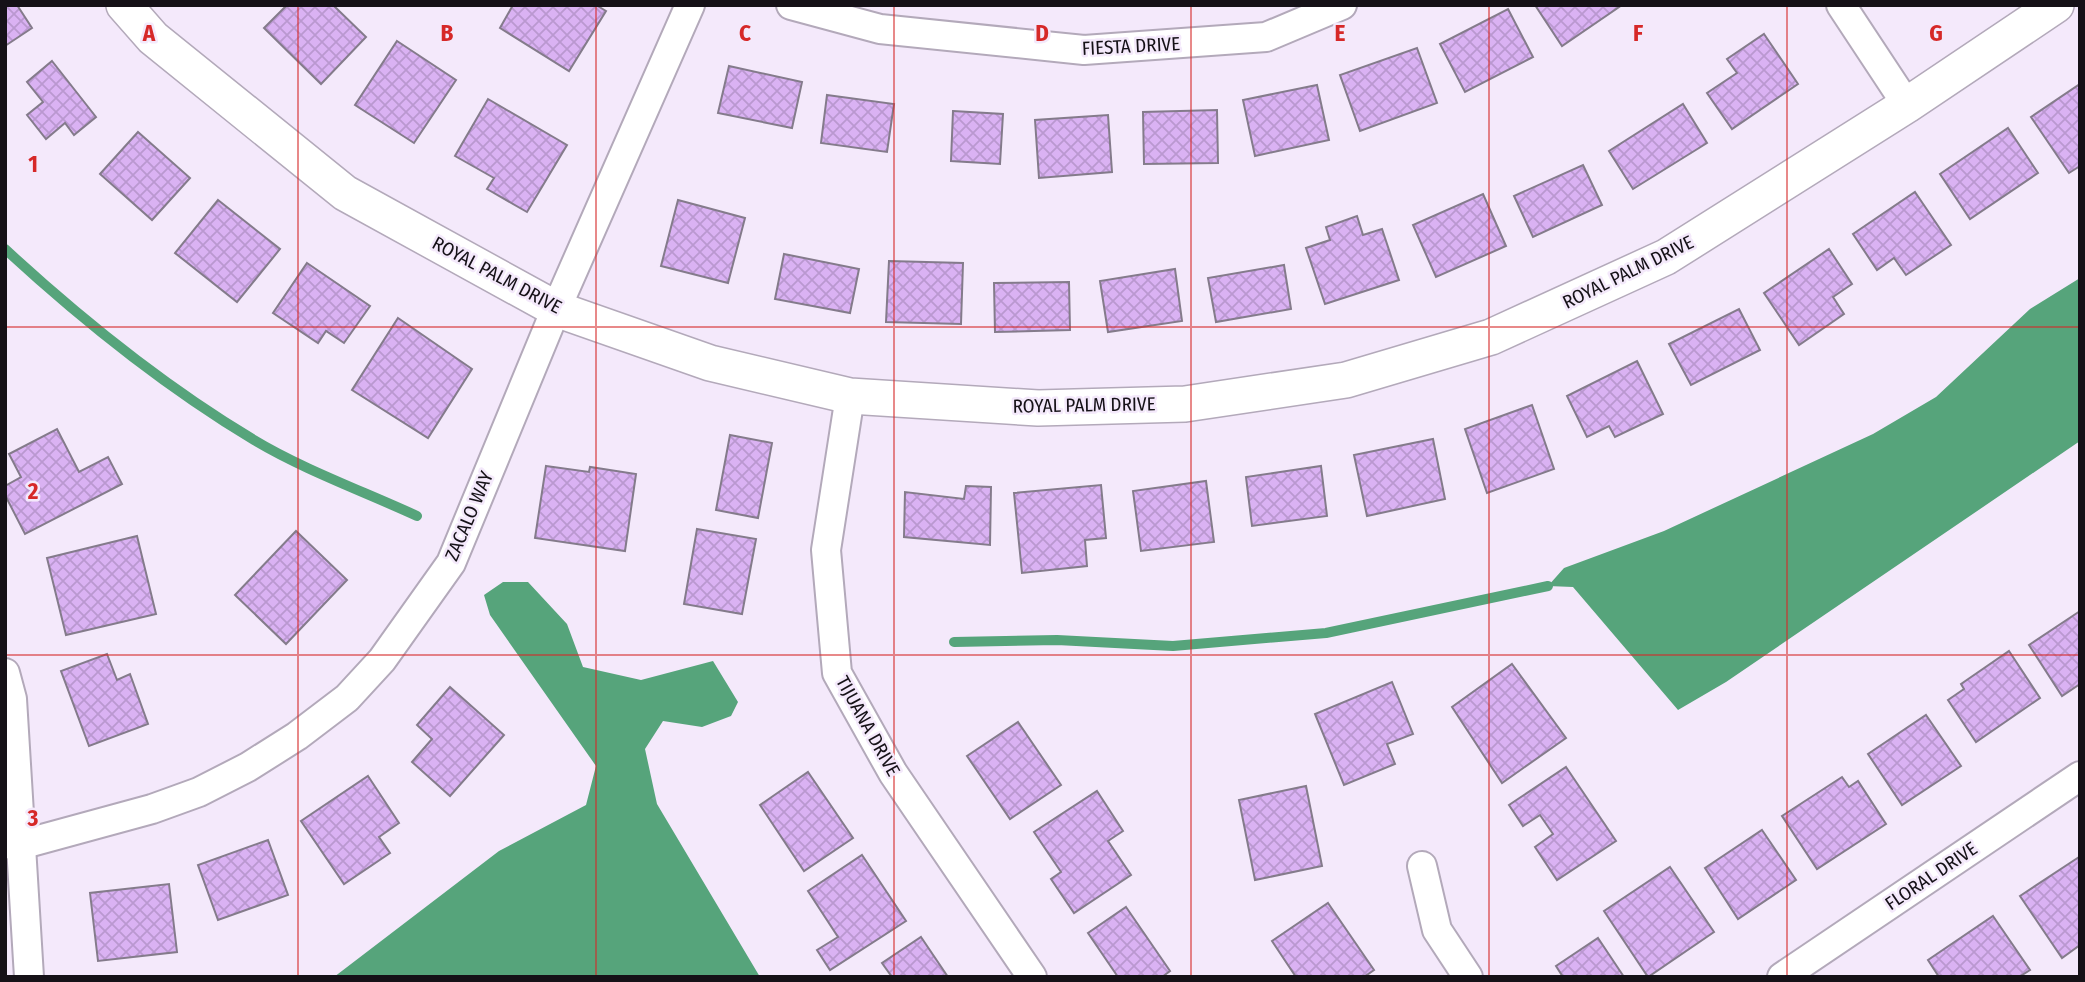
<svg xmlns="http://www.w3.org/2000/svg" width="2085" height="982" font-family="'Fira Sans Condensed',sans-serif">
<defs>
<pattern id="building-cross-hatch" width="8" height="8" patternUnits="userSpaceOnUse" patternTransform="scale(1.75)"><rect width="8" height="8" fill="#dab2f3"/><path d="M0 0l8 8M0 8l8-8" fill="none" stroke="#ba98d0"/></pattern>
</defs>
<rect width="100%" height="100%" fill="#f4e9fb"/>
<g fill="#56a47b">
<polygon points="2080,278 2080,441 1726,682 1678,710 1573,587 1548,586 1564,568 1664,531 1873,434 1936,397 2030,309"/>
<polygon points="503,582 528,582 567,624 583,667 641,680 713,661 738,702 731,716 702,727 663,721 645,749 657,804 760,977 334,977 499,851 586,805 596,766 490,615 484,595"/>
</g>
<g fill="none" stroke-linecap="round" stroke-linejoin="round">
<g stroke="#56a47b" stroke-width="10">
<path d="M5,249C82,320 164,386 254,440C302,469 365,492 417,516"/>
<polyline points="954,642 1057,640 1173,646 1326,633 1548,586"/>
</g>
</g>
<g fill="url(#building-cross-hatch)" stroke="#847b8b" stroke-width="2">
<polygon points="5,5 17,5 32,28 5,46"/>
<polygon points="287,5 333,5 366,37 321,84 264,28"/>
<polygon points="513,5 596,5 606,11 569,71 500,28"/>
<polygon points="1535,5 1622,5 1562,46"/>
<polygon points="1508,9 1533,57 1465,92 1440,44"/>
<polygon points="1764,34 1798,84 1732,129 1707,93 1737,73 1727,59"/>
<polygon points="397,41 456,80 414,143 355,105"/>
<polygon points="1417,48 1437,103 1360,131 1340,75"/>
<polygon points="52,61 96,117 74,135 65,123 46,139 27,115 43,102 27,82"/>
<polygon points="729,66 802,82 792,128 718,113"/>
<polygon points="2080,84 2080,166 2069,173 2031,117"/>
<polygon points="1317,85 1329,140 1255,156 1243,100"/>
<polygon points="827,95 894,104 887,152 821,143"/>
<polygon points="488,99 567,145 527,212 487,189 494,178 455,156"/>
<polygon points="1683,104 1707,143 1633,189 1609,151"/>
<polygon points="1217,110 1218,163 1144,164 1143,112"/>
<polygon points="953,111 1003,114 1000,164 951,161"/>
<polygon points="1108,115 1112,172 1039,178 1035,120"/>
<polygon points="2008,128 2038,173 1970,219 1940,174"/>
<polygon points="138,132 190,178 152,220 100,174"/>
<polygon points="1583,165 1602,205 1533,237 1514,196"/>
<polygon points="1915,192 1951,245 1906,275 1894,258 1877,270 1853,234"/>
<polygon points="1483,194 1506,246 1436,277 1413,225"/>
<polygon points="218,200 280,249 237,302 175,253"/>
<polygon points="678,200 745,218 728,283 661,266"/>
<polygon points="1357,216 1363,235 1382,229 1399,280 1325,304 1306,248 1330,240 1326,227"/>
<polygon points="1829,249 1852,284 1833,297 1844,314 1799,345 1764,293"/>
<polygon points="784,254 859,269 850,313 775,299"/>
<polygon points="889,261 963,263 961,324 886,322"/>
<polygon points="307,263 370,306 344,343 326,331 318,343 273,313"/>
<polygon points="1284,265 1291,309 1216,322 1208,278"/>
<polygon points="1175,269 1182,321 1108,332 1100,281"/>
<polygon points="1069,282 1070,330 995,332 994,283"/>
<polygon points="1739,309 1760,350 1691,385 1669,344"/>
<polygon points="398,318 472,369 428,438 352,390"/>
<polygon points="1637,361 1663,414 1615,437 1609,426 1587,437 1567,396"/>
<polygon points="1532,405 1554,469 1487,493 1465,429"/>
<polygon points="57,429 79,472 108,457 122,484 25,534 5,495 5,486 21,477 9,454"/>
<polygon points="730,435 772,443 758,518 716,510"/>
<polygon points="1433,439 1445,499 1367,516 1354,455"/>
<polygon points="546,466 589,472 590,467 636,474 625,551 535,538"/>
<polygon points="1321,466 1327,516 1252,526 1246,477"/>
<polygon points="1206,481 1214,542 1141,551 1133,491"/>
<polygon points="1101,485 1106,538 1085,540 1087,566 1022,573 1014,493"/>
<polygon points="966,486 991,487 990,545 904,537 905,492 964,499"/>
<polygon points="697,529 756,539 742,614 684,604"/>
<polygon points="296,531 347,580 286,644 235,595"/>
<polygon points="137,536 156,614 66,635 47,558"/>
<polygon points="2080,611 2080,684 2062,696 2029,645"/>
<polygon points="2009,651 2040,698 1976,742 1948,700 1964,689 1961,684"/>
<polygon points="107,654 117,680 130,674 148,724 89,746 61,671"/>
<polygon points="1512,664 1566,738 1502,783 1452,707"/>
<polygon points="1392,682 1413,734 1387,744 1395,764 1344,785 1315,714"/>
<polygon points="450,687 504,735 450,796 412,762 432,739 417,725"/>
<polygon points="1926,715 1961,766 1902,805 1868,754"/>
<polygon points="1018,722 1061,785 1010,819 967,756"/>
<polygon points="1566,767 1616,841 1557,880 1535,847 1553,834 1540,815 1523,826 1509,805"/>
<polygon points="808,772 853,838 804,871 760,805"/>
<polygon points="368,776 399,823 379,837 390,853 344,884 301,821"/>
<polygon points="1842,777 1849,787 1858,781 1886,824 1817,869 1782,816"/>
<polygon points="1306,786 1322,866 1255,880 1239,800"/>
<polygon points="1097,791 1123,831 1108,841 1131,875 1074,913 1051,879 1061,872 1034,832"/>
<polygon points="1762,830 1796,880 1738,919 1705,868"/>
<polygon points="268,840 288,895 218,920 198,865"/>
<polygon points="862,855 906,921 830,970 817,950 838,937 808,891"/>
<polygon points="2079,857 2080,945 2062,958 2020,896"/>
<polygon points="1670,867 1714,932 1648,977 1604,911"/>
<polygon points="169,884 177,952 98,961 90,893"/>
<polygon points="1328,903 1374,970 1364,977 1296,977 1272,941"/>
<polygon points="1126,907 1170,971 1162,977 1118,977 1088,933"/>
<polygon points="1993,916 2030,970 2019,977 1939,977 1928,960"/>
<polygon points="921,937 948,977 892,977 882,963"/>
<polygon points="1598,938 1624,977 1563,977 1556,966"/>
</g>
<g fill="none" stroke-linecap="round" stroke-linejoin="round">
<g stroke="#b3a9ba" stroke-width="32">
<g id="minor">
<polyline points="791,5 880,29 1084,50 1266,37 1342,5"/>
<polyline points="1841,5 1907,105"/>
<polyline points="850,396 826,550 837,673 893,773 1032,977"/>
<polyline points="5,673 12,699 29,977"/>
<polyline points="5,844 20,845 152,809 199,792 248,767 297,736 347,698 382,660 451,563 556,309 690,5"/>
<polyline points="1422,866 1437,930 1468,977"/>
<polyline points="1782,977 2080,776"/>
</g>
</g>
<g stroke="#b3a9ba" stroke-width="38">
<polyline id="tertiary" points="124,5 153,38 345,193 556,309 710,363 850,396 1038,408 1185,404 1346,380 1491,337 1666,257 1907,105 2056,5"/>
</g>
<use href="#minor" stroke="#fff" stroke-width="28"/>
<use href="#tertiary" stroke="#fff" stroke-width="35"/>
</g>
<path fill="none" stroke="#d62828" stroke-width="2" stroke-opacity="0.55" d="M298,5V977M596,5V977M894,5V977M1191,5V977M1489,5V977M1787,5V977M5,327H2080M5,655H2080"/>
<g text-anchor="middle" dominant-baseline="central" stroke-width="5" stroke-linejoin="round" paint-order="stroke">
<g font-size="19" fill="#151117" stroke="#f4e9fb">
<text transform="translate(1131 46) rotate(-3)">FIESTA DRIVE</text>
<text transform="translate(1628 272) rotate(-26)">ROYAL PALM DRIVE</text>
<text transform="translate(497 275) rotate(28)">ROYAL PALM DRIVE</text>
<text transform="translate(1084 405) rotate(-1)">ROYAL PALM DRIVE</text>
<text transform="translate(469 516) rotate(-67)">ZACALO WAY</text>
<text transform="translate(868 726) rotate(61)">TIJUANA DRIVE</text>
<text transform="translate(1931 876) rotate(-34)">FLORAL DRIVE</text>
</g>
</g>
<g font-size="23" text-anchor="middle" font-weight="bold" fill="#d62828" stroke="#f4e9fb" stroke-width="5" stroke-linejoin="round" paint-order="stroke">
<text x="149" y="41">A</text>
<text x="447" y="41">B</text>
<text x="745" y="41">C</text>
<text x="1042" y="41">D</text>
<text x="1340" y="41">E</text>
<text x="1638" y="41">F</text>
<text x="1936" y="41">G</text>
<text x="33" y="172">1</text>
<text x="33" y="499">2</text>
<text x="33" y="826">3</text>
</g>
<rect width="2085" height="982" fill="none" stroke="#151117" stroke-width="14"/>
</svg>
